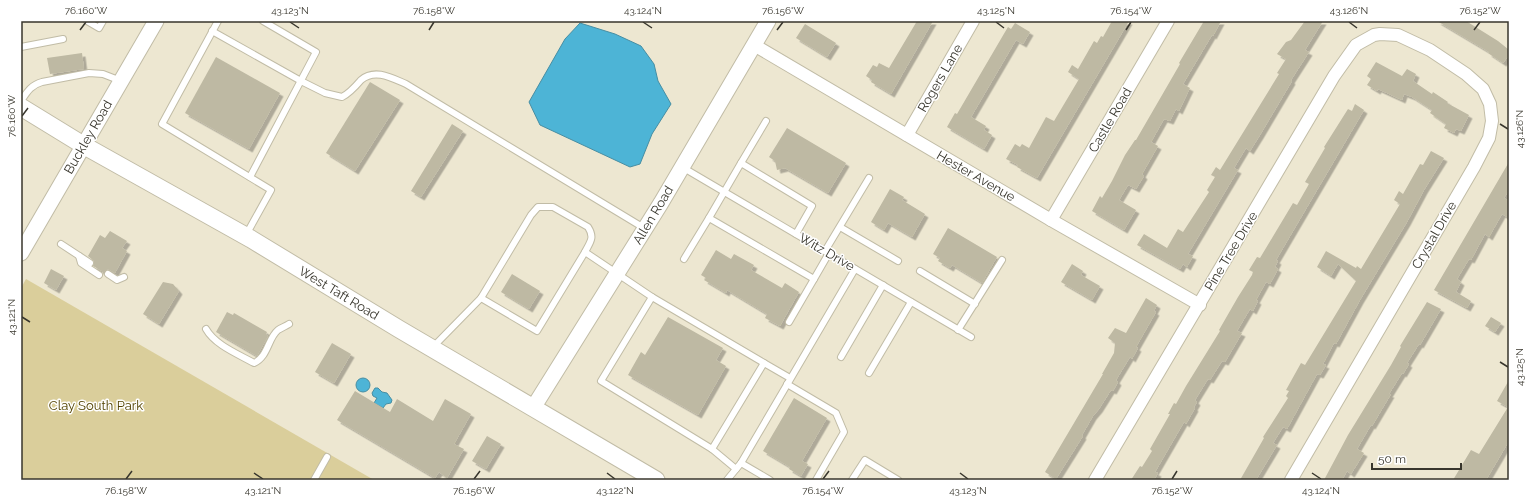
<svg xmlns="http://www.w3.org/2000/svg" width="1530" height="501" font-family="Raleway,sans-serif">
<defs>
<filter id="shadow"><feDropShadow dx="3.5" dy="3.5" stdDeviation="0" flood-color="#0004"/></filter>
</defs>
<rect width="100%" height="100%" fill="#ede7d1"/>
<polygon fill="#dace9b" points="26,279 374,480 21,480 21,288"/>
<g fill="#4db4d6" stroke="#478ea3">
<polygon points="580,23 615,34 641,46 654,64 658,81 671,104 652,134 640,164 630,167 540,125 529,102 565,39"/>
<circle cx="363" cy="385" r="7"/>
<polygon points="375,388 378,388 382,392 387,393 392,400 391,403 386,404 383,408 374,403 377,398 373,396 372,393"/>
</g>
<g fill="#beb9a3" filter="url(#shadow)">
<polygon points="917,21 933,21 891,94 871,82 872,80 866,76 873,65 877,67 879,63 889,68"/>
<polygon points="1112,21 1129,21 1037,178 1017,167 1018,165 1006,159 1015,144 1020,147 1022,144 1029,148 1046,117 1054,121 1079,79 1068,72 1072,65 1078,69 1094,41 1097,43 1101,36 1103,37"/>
<polygon points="1204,21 1221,21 1213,36 1212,35 1183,84 1190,88 1179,111 1176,109 1170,121 1164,119 1151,142 1158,146 1142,174 1144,176 1136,189 1128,185 1119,200 1136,210 1124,230 1092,211 1100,196 1102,198 1112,181 1125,155 1135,140 1136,140 1180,64 1179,63"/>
<polygon points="1305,21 1323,21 1305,50 1309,52 1291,80 1292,81 1260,135 1250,151 1246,148 1234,168 1238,170 1188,254 1193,256 1187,267 1183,264 1180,269 1137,245 1144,234 1167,248 1178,229 1183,232 1209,192 1207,190 1215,177 1211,175 1216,167 1220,170 1279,74 1277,73 1286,59 1277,54 1286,42 1291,40"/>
<polygon points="1437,21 1466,21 1498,41 1509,50 1509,55 1503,63 1488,53 1489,52"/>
<polygon points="1015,23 1030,32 1023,44 1016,40 971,117 986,126 984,130 992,135 984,149 947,127 955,113 957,114 1005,32 1008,27 1011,29"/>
<polygon points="805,24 836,43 827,57 796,38"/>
<polygon points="82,53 84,69 50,74 47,58"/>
<polygon points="216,57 280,93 249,149 185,113"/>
<polygon points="1376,62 1402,76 1407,69 1416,74 1413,81 1432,94 1433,92 1448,102 1447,103 1469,115 1461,131 1456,129 1454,133 1444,128 1446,124 1430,113 1432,110 1412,97 1404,94 1402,100 1378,89 1377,91 1367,85 1371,79 1367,76"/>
<polygon points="370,82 400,100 355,171 326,153"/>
<polygon points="1355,104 1364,110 1276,260 1278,261 1275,267 1278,269 1270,284 1266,282 1256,300 1258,301 1253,311 1250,309 1237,331 1242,333 1225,362 1222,361 1210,380 1208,379 1195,400 1197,402 1194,407 1195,408 1186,424 1184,422 1155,472 1158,473 1154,480 1131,480 1140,466 1142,467 1152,451 1150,449 1170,414 1168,414 1174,403 1176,404 1186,386 1220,331 1219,330 1238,297 1252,275 1253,272 1249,270 1257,257 1260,258 1293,203 1297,205 1309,184 1305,182 1325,148 1324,147 1348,109 1352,111"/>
<polygon points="452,124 463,131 421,197 411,191"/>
<polygon points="787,128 846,163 828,193 785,168 777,170 775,161 769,157"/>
<polygon points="1431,151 1444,158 1424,190 1407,222 1360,300 1336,344 1334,343 1323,364 1326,365 1320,375 1317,374 1287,429 1283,427 1273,443 1277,445 1256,480 1240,480 1264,438 1263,437 1288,398 1286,396 1289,391 1286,390 1301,363 1305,365 1356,281 1355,280 1338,264 1331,276 1317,267 1326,251 1356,268 1357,266 1361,269 1400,204 1394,200 1399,191 1403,194 1420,164 1423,165"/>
<polygon points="1509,162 1509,190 1504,198 1509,201 1509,218 1502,214 1489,237 1485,234 1471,260 1469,259 1457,279 1461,282 1456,292 1471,301 1467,308 1434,290"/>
<polygon points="890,189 904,197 902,200 925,214 912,237 888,223 884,230 871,222"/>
<polygon points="948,228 997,257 982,283 952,265 950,268 938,261 940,258 933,254"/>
<polygon points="110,231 127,241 122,248 127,251 115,273 108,269 104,272 104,275 102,271 93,266 94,261 88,256 100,235 105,238"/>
<polygon points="716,250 731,259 734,254 754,265 751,270 782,288 785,283 799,292 780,326 765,318 767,314 727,290 726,293 704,280 706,278 701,275"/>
<polygon points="1072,264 1083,271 1081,275 1100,286 1092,300 1061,282"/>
<polygon points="51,269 64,276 56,290 44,283"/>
<polygon points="512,274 540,291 529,309 501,292"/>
<polygon points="163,282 173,284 179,291 159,324 143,314"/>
<polygon points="1146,298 1157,305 1154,311 1156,312 1136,347 1138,348 1132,359 1130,357 1116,380 1118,382 1113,391 1111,390 1099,409 1093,416 1082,435 1083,436 1056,479 1045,472 1103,374 1102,374 1114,353 1115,343 1108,338 1115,328 1126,333"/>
<polygon points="1427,302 1441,309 1420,345 1419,344 1407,363 1409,364 1403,374 1402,373 1389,394 1391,394 1388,399 1372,426 1371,425 1357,449 1364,453 1351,474 1347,471 1342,480 1324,480 1348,435 1391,365 1401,347 1400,346"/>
<polygon points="227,312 233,315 234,313 267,332 266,334 268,336 257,356 216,332"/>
<polygon points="668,317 723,348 716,360 726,366 698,415 628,375 641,352 645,355"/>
<polygon points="1491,317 1501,323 1495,332 1485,326"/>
<polygon points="332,343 351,354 334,383 315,372"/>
<polygon points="1509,380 1509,441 1486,480 1453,480 1471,450 1479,454 1508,407 1497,401"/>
<polygon points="355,391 390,412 397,399 433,421 445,399 471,414 454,444 464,449 447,478 439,472 435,478 337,420"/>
<polygon points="794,398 827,418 802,461 808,464 801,476 789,469 790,467 763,451"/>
<polygon points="487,436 501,444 486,469 472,461"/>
</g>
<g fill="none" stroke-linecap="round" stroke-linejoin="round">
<g stroke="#c1bca6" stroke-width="8">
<g id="service">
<polyline points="87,21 99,28 103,21"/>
<polyline points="218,21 162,124 271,190 246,235"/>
<path d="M212,31L301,81L325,93L342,97C350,93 355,87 361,80C375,68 392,78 406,84L644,228"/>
<polyline points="21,47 63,39"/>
<path d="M21,101C27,92 31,85 42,82L89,73L103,74L121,81"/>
<polyline points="741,163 766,121"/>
<polyline points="682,167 971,337"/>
<polyline points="250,177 316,52 263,21"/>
<polyline points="840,227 898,261"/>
<polyline points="796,234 812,206 741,163 709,218 814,279 829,253"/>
<polyline points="61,244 90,263"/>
<polyline points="825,251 869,178"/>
<polyline points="79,256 81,263 99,275"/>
<polyline points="684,259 709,218"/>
<polyline points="920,271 975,304"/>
<polyline points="108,274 117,280 124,277"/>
<polyline points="652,297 764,363"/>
<polyline points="481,298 537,331 585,252 652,297 601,381 712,449 764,363 790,378"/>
<polyline points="789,322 814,279"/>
<path d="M206,329C215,345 238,354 254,363C268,357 268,338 278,330C281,328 286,326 289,324"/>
<polyline points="958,330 1002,260"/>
<path d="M433,347L481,298L531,215L538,207H553L588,227C595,238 590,242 585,252"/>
<polyline points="841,357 883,285"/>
<polyline points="869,373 911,302"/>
<polyline points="787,384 836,413 844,432 816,480"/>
<polyline points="712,449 736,469"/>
<polyline points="741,463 770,480"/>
<polyline points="314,480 327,457"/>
<polyline points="727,480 741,463 855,269"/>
<polyline points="852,480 865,460 898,480"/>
</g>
</g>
<g stroke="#c1bca6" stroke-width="14">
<g id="minor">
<polyline points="754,45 1051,220 1200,305"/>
<polyline points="907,135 973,21"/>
<polyline points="1051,220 1168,21"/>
<polyline points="1095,480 1334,76 1356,45 1374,35 1380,34 1398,35 1430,50 1466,74 1483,89 1490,104 1492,121 1489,138 1474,167 1291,480"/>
</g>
</g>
<g stroke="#c1bca6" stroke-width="17">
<g id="tertiary">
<polyline points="21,253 156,21"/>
<polyline points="533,408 661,203 768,21"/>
</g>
</g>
<g stroke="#c1bca6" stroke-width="19">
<polyline id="secondary" points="21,107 83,145 251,239 399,329 656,480"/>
</g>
<use href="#service" stroke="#fff" stroke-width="6"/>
<use href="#minor" stroke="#fff" stroke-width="12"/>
<use href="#tertiary" stroke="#fff" stroke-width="15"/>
<use href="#secondary" stroke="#fff" stroke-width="17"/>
</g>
<path fill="none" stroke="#38362d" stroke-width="1.5" d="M290,22L299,28M643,22L652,28M996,22L1004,28M1349,22L1357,28M80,30L86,22M429,30L434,22M777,30L783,22M1126,30L1131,22M1474,30L1480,22M22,116L28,108M1500,124L1508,129M22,317L30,322M1500,362L1508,367M254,473L263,479M607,473L615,479M960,473L968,479M1312,473L1321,479M126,479L132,471M474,479L480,471M823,479L829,471M1172,479L1177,471"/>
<g text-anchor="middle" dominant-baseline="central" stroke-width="3" stroke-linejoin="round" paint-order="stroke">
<g font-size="13" fill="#38362d" stroke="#fff">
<text transform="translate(940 78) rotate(-60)">Rogers Lane</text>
<text transform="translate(1110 120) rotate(-60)">Castle Road</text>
<text transform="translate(88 137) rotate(-60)">Buckley Road</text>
<text transform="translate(976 176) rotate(30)">Hester Avenue</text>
<text transform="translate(653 215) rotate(-59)">Allen Road</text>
<text transform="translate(1434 235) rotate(-60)">Crystal Drive</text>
<text transform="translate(1231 251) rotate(-59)">Pine Tree Drive</text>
<text transform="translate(827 252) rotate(30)">Witz Drive</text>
<text transform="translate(339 293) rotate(31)">West Taft Road</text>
</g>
<g font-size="13" fill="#524300" stroke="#fff">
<text x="96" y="405">Clay South Park</text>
</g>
</g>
<rect width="1530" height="501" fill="none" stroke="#ffffff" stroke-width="44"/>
<path d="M1372 463v6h89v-6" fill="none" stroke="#38362d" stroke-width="2"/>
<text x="1378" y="463" font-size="12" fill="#38362d" stroke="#ffffff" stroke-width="3" paint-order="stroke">50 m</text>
<rect x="22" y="22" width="1486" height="457" fill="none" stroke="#38362d" stroke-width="1.5"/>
<g font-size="10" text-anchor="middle" fill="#38362d">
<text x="86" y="14">76.160°W</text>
<text x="290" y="14">43.123°N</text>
<text x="434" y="14">76.158°W</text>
<text x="643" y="14">43.124°N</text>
<text x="783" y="14">76.156°W</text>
<text x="996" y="14">43.125°N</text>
<text x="1131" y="14">76.154°W</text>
<text x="1349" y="14">43.126°N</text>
<text x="1480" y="14">76.152°W</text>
<text transform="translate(11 116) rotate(-90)" y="4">76.160°W</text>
<text transform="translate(1519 129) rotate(-90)" y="4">43.126°N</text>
<text transform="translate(11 317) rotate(-90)" y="4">43.121°N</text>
<text transform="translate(1519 367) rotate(-90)" y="4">43.125°N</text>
<text x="126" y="494">76.158°W</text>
<text x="263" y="494">43.121°N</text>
<text x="474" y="494">76.156°W</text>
<text x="615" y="494">43.122°N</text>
<text x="823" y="494">76.154°W</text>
<text x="968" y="494">43.123°N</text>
<text x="1172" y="494">76.152°W</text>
<text x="1321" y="494">43.124°N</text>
</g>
</svg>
